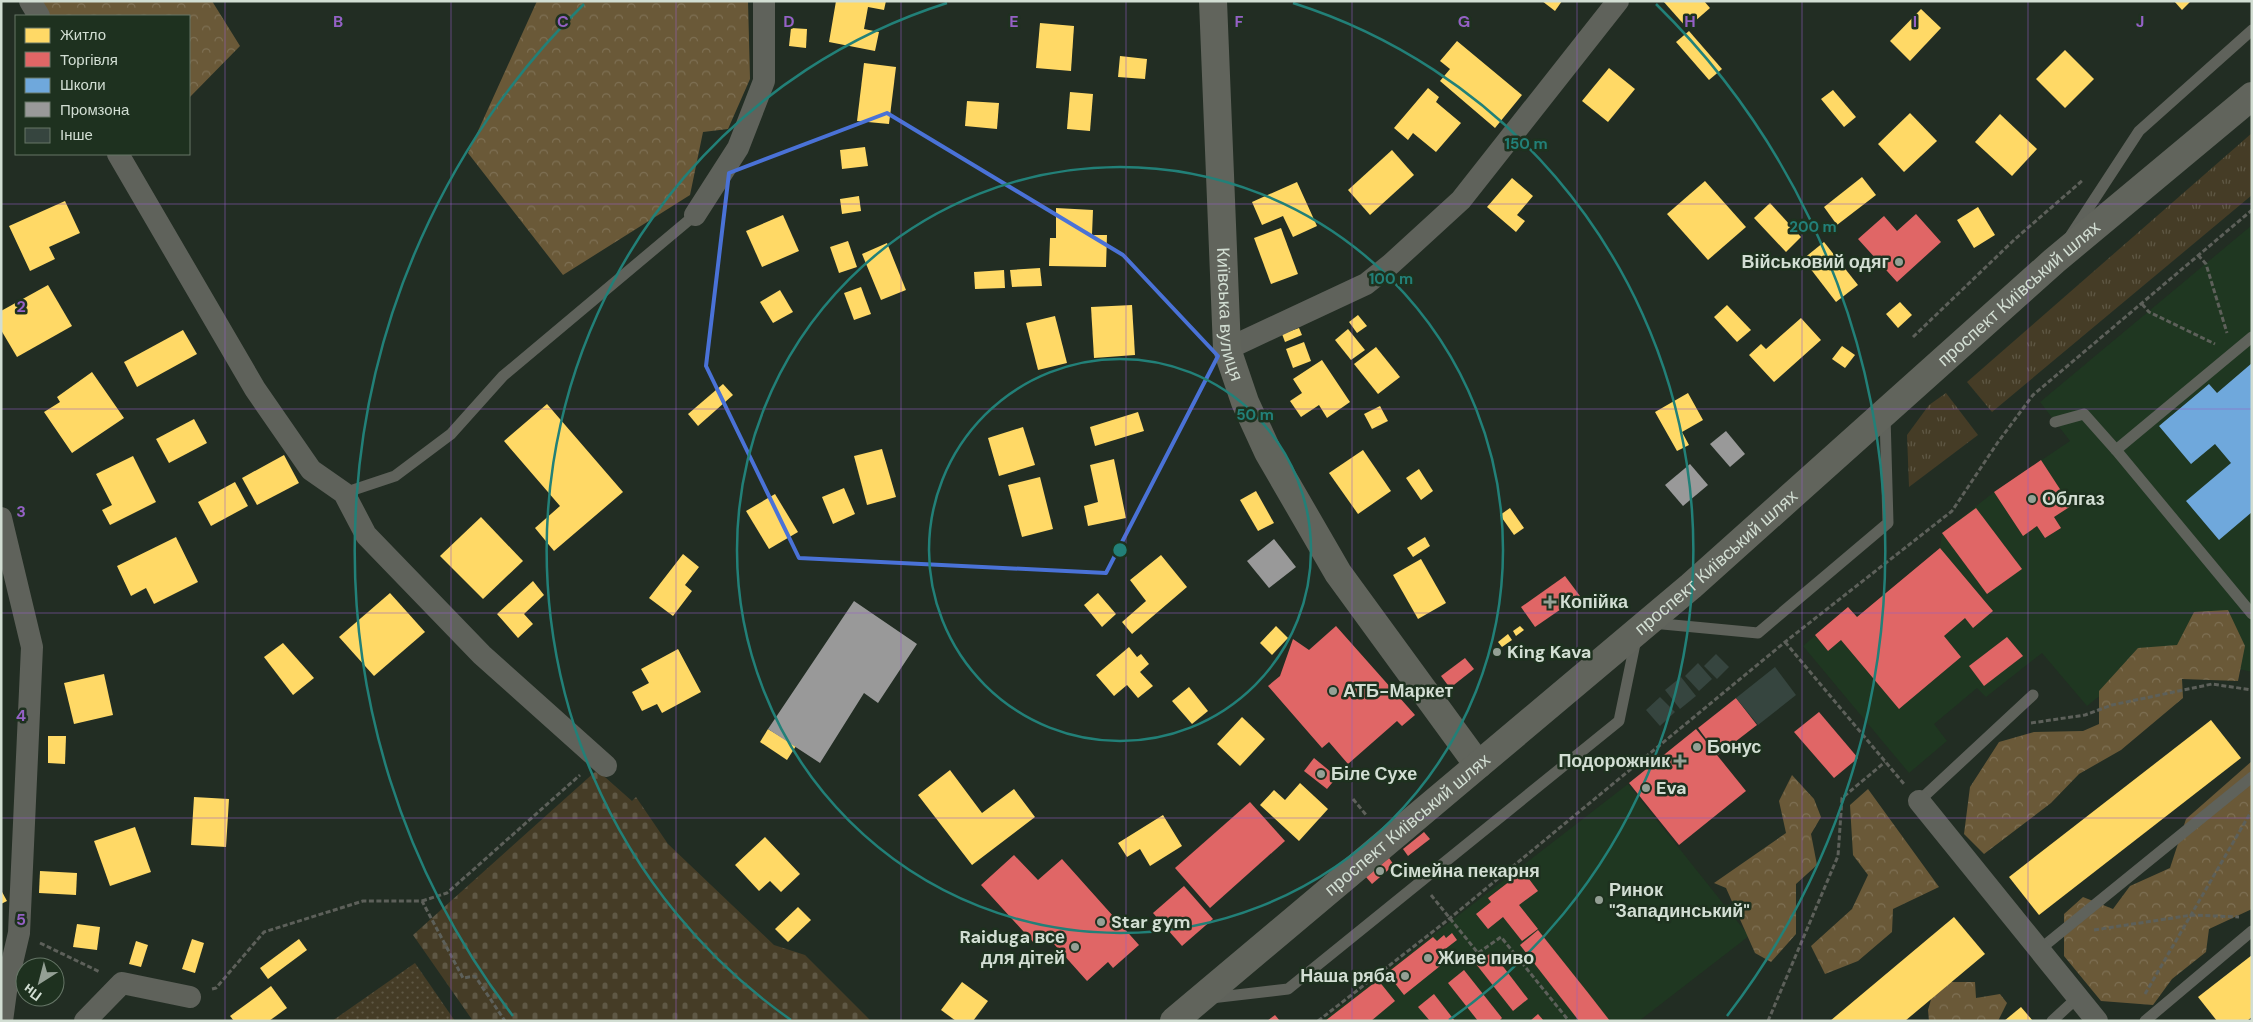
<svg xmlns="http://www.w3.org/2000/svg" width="2253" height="1022" font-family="'DM Sans',sans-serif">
<defs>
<pattern id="grass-tufts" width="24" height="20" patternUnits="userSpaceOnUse" patternTransform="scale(1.25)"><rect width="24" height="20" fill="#453c26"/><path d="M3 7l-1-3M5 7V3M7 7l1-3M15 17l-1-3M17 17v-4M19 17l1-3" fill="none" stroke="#5f5845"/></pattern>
<pattern id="forest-crowns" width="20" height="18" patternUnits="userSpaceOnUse" patternTransform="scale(1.25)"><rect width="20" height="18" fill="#6a5938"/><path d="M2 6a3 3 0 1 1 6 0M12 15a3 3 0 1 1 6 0" fill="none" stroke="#7e7054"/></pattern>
<pattern id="cemetery-stones" width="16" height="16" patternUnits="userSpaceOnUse" patternTransform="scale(1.25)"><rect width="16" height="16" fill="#453c26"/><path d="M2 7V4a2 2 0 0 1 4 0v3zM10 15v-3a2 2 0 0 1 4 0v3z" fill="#5f5845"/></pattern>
<pattern id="garden-dots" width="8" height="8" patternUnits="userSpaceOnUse" patternTransform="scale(1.25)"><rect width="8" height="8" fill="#453c26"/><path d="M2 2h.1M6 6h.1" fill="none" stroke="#5f5845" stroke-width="1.8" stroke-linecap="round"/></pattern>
</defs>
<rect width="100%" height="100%" fill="#222d23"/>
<g fill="#1f3721">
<polygon points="2252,225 2252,672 2158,650 2087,706 2042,653 1986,697 1977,688 1934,724 1947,741 1909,773 1803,646 1848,607 1857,617 1940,548 1942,533 1994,492 2070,441 2040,402"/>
<polygon points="1628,784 1749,936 1639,1021 1322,1021"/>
</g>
<g fill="url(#grass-tufts)">
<polygon points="2252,133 2252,195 1992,412 1967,382"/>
<polygon points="1946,393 1978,435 1909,487 1907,435 1929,405"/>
</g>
<g fill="url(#forest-crowns)">
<polygon points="30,1 212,1 240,46 189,98 189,16 39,16"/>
<polygon points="537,1 748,1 750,79 728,129 703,132 690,195 563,275 468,153"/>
<polygon points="2228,610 2245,646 2238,681 2182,679 2183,698 2121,750 2079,774 2051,803 1984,854 1964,834 1970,787 1999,742 2034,732 2083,731 2099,724 2099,691 2138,648 2177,645 2194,612"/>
<polygon points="2252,761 2252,909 2209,929 2206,952 2172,979 2153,1005 2101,1001 2064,956 2064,914 2083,897 2113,909 2130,886 2170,868 2186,819"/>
<polygon points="1792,775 1814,799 1821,817 1811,834 1817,865 1796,884 1796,934 1771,962 1755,953 1726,888 1714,883 1786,833 1779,801"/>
<polygon points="1868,789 1939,887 1893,909 1892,932 1858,961 1825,974 1811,946 1852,909 1868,875 1853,855 1850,805"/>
<polygon points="1936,982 1975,982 1976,998 2000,994 2007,1003 1998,1021 1929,1021 1928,1010"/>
</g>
<polygon fill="url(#cemetery-stones)" points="597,770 632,801 636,797 668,844 774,945 805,955 871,1021 473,1021 413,935"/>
<polygon fill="url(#garden-dots)" points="415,963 455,1021 332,1021"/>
<g fill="#ffd966">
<polygon points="836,1 886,1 884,10 868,7 864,29 879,32 875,51 829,42"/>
<polygon points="1542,1 1562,1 1555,11"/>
<polygon points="1663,1 1704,1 1710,8 1687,28"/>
<polygon points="2174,1 2191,1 2182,10"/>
<polygon points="1921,9 1941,28 1910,61 1890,41"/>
<polygon points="1040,23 1074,26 1071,71 1036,68"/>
<polygon points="791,28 807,29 806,48 789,46"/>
<polygon points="1689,31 1722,69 1709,80 1676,42"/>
<polygon points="1457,41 1522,95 1495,128 1440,81 1450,69 1440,61"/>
<polygon points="2065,50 2094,79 2065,108 2036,79"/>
<polygon points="1120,56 1147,59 1145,79 1118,77"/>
<polygon points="864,63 896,67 889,124 857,121"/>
<polygon points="1609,68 1635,89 1608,122 1582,101"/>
<polygon points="1428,88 1439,97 1436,102 1461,123 1436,152 1413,133 1408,140 1394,128"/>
<polygon points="1833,90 1856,117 1844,127 1821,99"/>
<polygon points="1070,92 1093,94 1090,131 1067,129"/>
<polygon points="967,101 999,103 997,129 965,126"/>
<polygon points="1910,113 1937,141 1904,172 1878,144"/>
<polygon points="2000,114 2037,149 2012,176 1975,142"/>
<polygon points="865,147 868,166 842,169 840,150"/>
<polygon points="1392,150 1414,175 1370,215 1348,190"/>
<polygon points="1862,177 1876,195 1837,225 1824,207"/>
<polygon points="1512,178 1533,196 1517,215 1525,221 1516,232 1487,207"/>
<polygon points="1705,181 1746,227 1708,260 1667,214"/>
<polygon points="1297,182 1317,226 1293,237 1283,216 1262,225 1252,202"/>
<polygon points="859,196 861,211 842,214 840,199"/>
<polygon points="65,201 80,233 49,247 55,259 30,271 9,226"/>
<polygon points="1770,203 1801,237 1786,252 1754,218"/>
<polygon points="1978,207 1995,235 1974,248 1957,220"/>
<polygon points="1056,208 1093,210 1092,235 1107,235 1106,267 1049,266 1050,238 1056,238"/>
<polygon points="783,215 799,251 762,267 746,231"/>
<polygon points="1281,228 1298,274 1271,284 1254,238"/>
<polygon points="848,241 857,267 839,273 830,247"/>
<polygon points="1824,242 1858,285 1836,302 1803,259"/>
<polygon points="887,243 906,290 881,300 862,254"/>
<polygon points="1040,268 1042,286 1012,287 1010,270"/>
<polygon points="1004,270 1005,288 975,289 974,272"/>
<polygon points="48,285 72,326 17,357 1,330 1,311"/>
<polygon points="861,287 871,314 854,320 844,293"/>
<polygon points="780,290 793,312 773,323 760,302"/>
<polygon points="1900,302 1912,315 1898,328 1886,314"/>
<polygon points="1132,305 1135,355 1094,358 1091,307"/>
<polygon points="1727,305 1751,330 1737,342 1714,317"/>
<polygon points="1358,315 1367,326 1357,333 1349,322"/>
<polygon points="1055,316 1067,363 1038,370 1026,323"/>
<polygon points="1801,318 1821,340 1774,382 1749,355 1761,344 1766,349"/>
<polygon points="1299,328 1302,335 1285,342 1282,334"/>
<polygon points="1348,329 1365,350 1351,360 1335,340"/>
<polygon points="183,330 197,354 137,387 124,362"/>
<polygon points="1304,342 1311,361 1293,368 1286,349"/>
<polygon points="1842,346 1855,355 1845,368 1832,359"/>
<polygon points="1376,347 1400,377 1378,394 1354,364"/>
<polygon points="1322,360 1350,402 1327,418 1319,405 1301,417 1290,401 1302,393 1293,379"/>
<polygon points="92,372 124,418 72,453 44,412 60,402 57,397"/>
<polygon points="723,384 733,395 698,426 688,414"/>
<polygon points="1688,393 1703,420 1682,432 1689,445 1677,451 1655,412"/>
<polygon points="547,404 623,492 554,551 535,528 560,506 504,441"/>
<polygon points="1380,406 1388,421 1372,429 1364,414"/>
<polygon points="1138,412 1144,431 1095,446 1090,427"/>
<polygon points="194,419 207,443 169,463 156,439"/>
<polygon points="1023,427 1035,465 999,476 988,438"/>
<polygon points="882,449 896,497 867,505 854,456"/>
<polygon points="1363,450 1391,491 1358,514 1329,473"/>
<polygon points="284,455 299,483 257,505 242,478"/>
<polygon points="133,456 156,502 110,525 102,510 112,505 96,474"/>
<polygon points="1114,459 1126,518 1088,526 1084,506 1098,502 1090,465"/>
<polygon points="1419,469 1433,491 1421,500 1406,478"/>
<polygon points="1040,477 1053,529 1022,537 1008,485"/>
<polygon points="235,482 248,506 211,526 198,502"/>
<polygon points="844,488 855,514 833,524 822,497"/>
<polygon points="1256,491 1274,523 1258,531 1240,500"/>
<polygon points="775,494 798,532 769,549 746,511"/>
<polygon points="1510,508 1524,528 1514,535 1500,515"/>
<polygon points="481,517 523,561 483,599 440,556"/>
<polygon points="176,537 198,582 154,604 146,588 131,596 117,566"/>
<polygon points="1425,537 1430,546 1413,557 1407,548"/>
<polygon points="683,554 699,567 685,585 692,591 673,616 649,598"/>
<polygon points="1161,555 1187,587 1132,634 1122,622 1146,601 1130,580"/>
<polygon points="1421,559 1446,603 1418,619 1393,575"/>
<polygon points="533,581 544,595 524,614 533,624 518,638 497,614"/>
<polygon points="390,593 425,632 374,676 339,637"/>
<polygon points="1098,593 1116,614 1102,627 1084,605"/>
<polygon points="1276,626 1288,638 1272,655 1260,643"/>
<polygon points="1520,626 1524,630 1516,636 1513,631"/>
<polygon points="1508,634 1512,640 1502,647 1498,642"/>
<polygon points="283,643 314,678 293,695 264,657"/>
<polygon points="1129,647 1137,657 1141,654 1149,664 1140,672 1153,686 1138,698 1127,685 1114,696 1096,675"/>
<polygon points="678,649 701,692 662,713 657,704 642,711 632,692 649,683 641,669"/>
<polygon points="104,674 113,715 74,724 64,683"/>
<polygon points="1189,687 1208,711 1192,724 1172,701"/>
<polygon points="1242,717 1265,739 1240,766 1217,744"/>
<polygon points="2211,720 2241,758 2039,915 2009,877"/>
<polygon points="768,729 796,746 787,760 760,742"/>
<polygon points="48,736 66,736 65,764 48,763"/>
<polygon points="950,770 982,813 1014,789 1035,817 972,865 918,795"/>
<polygon points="1300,783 1328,809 1299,841 1260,805 1274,790 1285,800"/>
<polygon points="194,797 229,799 226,847 191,845"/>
<polygon points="1163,815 1182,846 1150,866 1140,849 1127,857 1118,843"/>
<polygon points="135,827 151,872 110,886 94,841"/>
<polygon points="765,837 800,874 781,892 770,881 759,891 735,865"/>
<polygon points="40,871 77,873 76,895 39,893"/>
<polygon points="1,890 7,901 1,904"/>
<polygon points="798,907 811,920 788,942 775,929"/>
<polygon points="1954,917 1985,954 1905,1021 1830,1021"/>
<polygon points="77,924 100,927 97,950 73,947"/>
<polygon points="192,939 204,943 195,973 182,969"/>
<polygon points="299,939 307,950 268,979 260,968"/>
<polygon points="136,941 148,945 141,967 129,964"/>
<polygon points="2252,955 2252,1017 2247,1021 2217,1021 2198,997"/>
<polygon points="962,982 988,1001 973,1021 956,1021 941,1010"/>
<polygon points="271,986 287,1008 269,1021 234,1021 230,1016"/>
<polygon points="2021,1007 2033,1021 2004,1021"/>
</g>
<g fill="#e06666">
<polygon points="1916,214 1941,242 1897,282 1858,239 1884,216 1897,231"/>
<polygon points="2041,460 2071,506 2054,517 2061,528 2045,538 2037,526 2023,536 1994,492"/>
<polygon points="1976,508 2022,569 1987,594 1942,533"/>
<polygon points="1940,548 1993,611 1973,628 1965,618 1944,636 1961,657 1899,709 1841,640 1828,651 1815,635 1848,607 1857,617"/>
<polygon points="1565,576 1580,596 1535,627 1521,607"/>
<polygon points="1336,626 1415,715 1402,726 1397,721 1348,764 1329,742 1322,748 1268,686 1280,676 1293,639 1309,650"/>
<polygon points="2007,637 2023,656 1984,686 1969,666"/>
<polygon points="1498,648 1502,653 1497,657 1493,651"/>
<polygon points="1465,658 1474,669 1450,688 1441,676"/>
<polygon points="1736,698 1757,725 1718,755 1698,728"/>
<polygon points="1819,712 1858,758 1834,778 1794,732"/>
<polygon points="1696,729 1746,791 1679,845 1629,783"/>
<polygon points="1314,758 1337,777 1327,789 1304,771"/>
<polygon points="1250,802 1285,841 1210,908 1175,868"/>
<polygon points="1424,832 1430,839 1408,856 1403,849"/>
<polygon points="1014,855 1038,880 1062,859 1139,945 1113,968 1108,962 1087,981 1045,934 1034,943 981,885"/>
<polygon points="1389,858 1394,865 1372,884 1366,877"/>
<polygon points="1523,871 1538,891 1519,905 1538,929 1522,941 1503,917 1488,929 1476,914 1491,902 1488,898"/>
<polygon points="1184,886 1213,919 1182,946 1153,913"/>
<polygon points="1538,930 1589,994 1610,1021 1579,1021 1520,945"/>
<polygon points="1452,933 1457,940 1444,950 1450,958 1404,995 1387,973 1433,937 1437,941 1444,935 1446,938"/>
<polygon points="1492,952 1528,999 1513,1011 1476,964"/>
<polygon points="1464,970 1502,1018 1499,1021 1478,1021 1448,983"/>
<polygon points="1378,980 1395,1001 1371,1021 1325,1021"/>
<polygon points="1434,994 1455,1021 1430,1021 1418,1007"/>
<polygon points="1538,1014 1544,1021 1530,1021"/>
<polygon points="1275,1015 1280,1021 1267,1021"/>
</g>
<polygon fill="#6fa8dc" points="2252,363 2252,512 2219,540 2186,501 2231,463 2215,444 2191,464 2159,426 2209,384 2217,393"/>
<g fill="#999">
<polygon points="1726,431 1745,454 1730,467 1710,444"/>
<polygon points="1690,464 1708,485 1683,506 1665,485"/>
<polygon points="1274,539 1296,567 1269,588 1247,561"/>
<polygon points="854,601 917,644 878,703 864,693 820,763 768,729"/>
</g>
<g fill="#36453f">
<polygon points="1716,654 1729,667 1717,679 1704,666"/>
<polygon points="1698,663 1712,679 1699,691 1685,676"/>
<polygon points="1775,667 1796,695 1758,725 1736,698"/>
<polygon points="1681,677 1696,696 1680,709 1665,690"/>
<polygon points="1660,697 1675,712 1660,726 1646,710"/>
</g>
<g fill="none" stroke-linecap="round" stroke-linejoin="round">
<g stroke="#5d605a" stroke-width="3" stroke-dasharray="5 2.5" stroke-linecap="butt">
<polyline points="2198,255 2206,264 2227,333"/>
<polyline points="2142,304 2149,312 2215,344"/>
<polyline points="1913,337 2015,239 2083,180"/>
<polyline points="1785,642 1904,784"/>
<polyline points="2031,723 2085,715 2112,705 2212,684 2252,690"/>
<polyline points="1353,799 1367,816"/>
<polyline points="1431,895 1478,953 1501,937 1569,1021"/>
<polyline points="422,901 447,893 580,775"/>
<polyline points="2094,930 2192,915 2239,917"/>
<polyline points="40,943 100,972"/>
<polyline points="212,989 216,988 264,932 363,901 422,901 463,978 475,976 505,1021"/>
<polyline points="2145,994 2252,810"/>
<polyline points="1318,1021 1449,919 1785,642 1952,511 1998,442 2033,395 2252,210"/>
<polyline points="1768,1021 1838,856 1842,798 1885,762"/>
</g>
<g stroke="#5f625b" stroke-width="11">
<polyline points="2071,235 2139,131 2252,30"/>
<polyline points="2252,337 2116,450 2252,614"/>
<polyline points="2055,422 2084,414 2116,450"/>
<polyline points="344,493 395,476 451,434 503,376 695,215"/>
<polyline points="1652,623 1758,633 1888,523 1885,416"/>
<polyline points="1919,801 2033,695"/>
<polyline points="2039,950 2252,777"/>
<polyline points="1211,998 1288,989 1619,721 1636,639"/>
<polyline points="2052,1021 2078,997"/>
<polyline points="2145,1021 2252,931"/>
</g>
<g stroke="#5f625b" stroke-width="22">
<polyline points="30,1 39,16"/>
<polyline points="118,154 255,389 311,470 344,493 366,535 482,655 606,766"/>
<polyline points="695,215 738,148 764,81 764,1"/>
<polyline points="1227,349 1366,284 1391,264 1461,200 1618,1"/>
<polyline points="1,518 32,647 19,933 7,984 2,1021"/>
<polyline points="1919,801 2097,1021"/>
<polyline points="85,1021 122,983 190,997"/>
</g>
<g stroke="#61645c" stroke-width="28">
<path id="s1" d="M1213,1L1227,349L1245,402L1268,452L1338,573L1478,765"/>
<path id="s2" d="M1174,1021L1691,586L2054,261L2252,96"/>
</g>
</g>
<path fill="none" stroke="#4a72d7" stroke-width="4" stroke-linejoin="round" d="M887,113L1123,255L1218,356L1106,573L799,558L706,366L729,173Z"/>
<path fill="none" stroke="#9561c5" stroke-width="1" stroke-opacity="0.55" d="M225,1V1021M451,1V1021M676,1V1021M901,1V1021M1126,1V1021M1352,1V1021M1577,1V1021M1802,1V1021M2028,1V1021M1,204H2252M1,409H2252M1,613H2252M1,818H2252"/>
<g fill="none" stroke="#228078" stroke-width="2.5">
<circle cx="1120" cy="550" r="191"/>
<circle cx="1120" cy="550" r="383"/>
<path d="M791 1020A574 574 0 0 1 947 3M1293 3A574 574 0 0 1 1449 1020"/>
<path d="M513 1016A765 765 0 0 1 584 4M1656 4A765 765 0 0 1 1727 1016"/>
</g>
<g fill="#94a095" stroke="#1e311f" stroke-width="2">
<circle cx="1899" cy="262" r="5"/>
<circle cx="2032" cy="499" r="5"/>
<path d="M1547.5 594.5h5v5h5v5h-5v5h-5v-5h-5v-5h5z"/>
<circle cx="1497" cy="652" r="5"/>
<circle cx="1333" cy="691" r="5"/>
<circle cx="1697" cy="747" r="5"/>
<path d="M1677.5 753.5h5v5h5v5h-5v5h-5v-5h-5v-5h5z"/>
<circle cx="1321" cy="774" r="5"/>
<circle cx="1646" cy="788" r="5"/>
<circle cx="1380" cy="871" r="5"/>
<circle cx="1599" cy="900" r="5"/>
<circle cx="1101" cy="922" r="5"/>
<circle cx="1075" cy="947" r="5"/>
<circle cx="1428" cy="958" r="5"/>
<circle cx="1405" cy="976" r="5"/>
</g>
<g text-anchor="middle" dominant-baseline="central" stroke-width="5" stroke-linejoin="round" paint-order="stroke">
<g font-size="18" font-weight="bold" fill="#d2ded3" stroke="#1e311f" text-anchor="start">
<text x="1889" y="262" text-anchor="end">Військовий одяг</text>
<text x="2042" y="499">Облгаз</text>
<text x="1560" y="602">Копійка</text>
<text x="1507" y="652">King Kava</text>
<text x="1343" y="691">АТБ-Маркет</text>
<text x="1707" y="747">Бонус</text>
<text x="1670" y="761" text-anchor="end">Подорожник</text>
<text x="1331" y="774">Біле Сухе</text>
<text x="1656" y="788">Eva</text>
<text x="1390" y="871">Сімейна пекарня</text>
<text x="1609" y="890">Ринок<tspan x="1609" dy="21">"Западинський"</tspan></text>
<text x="1111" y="922">Star gym</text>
<text x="1065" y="937" text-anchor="end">Raiduga все<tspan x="1065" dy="21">для дітей</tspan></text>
<text x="1438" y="958">Живе пиво</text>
<text x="1395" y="976" text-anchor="end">Наша ряба</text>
</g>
<g font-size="18" fill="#d2ded3" stroke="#1e311f">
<text stroke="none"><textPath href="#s2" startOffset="1115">проспект Київський шлях</textPath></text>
<text stroke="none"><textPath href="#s1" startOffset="314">Київська вулиця</textPath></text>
<text stroke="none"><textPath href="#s2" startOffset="710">проспект Київський шлях</textPath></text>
<text stroke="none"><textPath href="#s2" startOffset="305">проспект Київський шлях</textPath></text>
</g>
</g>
<g font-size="16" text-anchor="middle" font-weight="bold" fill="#9561c5" stroke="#1e311f" stroke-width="5" stroke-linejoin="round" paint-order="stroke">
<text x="338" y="27">B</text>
<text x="563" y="27">C</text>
<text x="789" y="27">D</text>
<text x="1014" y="27">E</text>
<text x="1239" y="27">F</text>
<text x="1464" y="27">G</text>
<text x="1690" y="27">H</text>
<text x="1915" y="27">I</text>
<text x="2140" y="27">J</text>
<text x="21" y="312">2</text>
<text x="21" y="517">3</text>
<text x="21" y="721">4</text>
<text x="21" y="925">5</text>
</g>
<circle cx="1120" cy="550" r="8" fill="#228078" stroke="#1e311f" stroke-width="2.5"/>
<g font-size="15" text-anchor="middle" font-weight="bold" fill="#228078" stroke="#1e311f" stroke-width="5" stroke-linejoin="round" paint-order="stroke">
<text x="1526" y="149">150 m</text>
<text x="1813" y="232">200 m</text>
<text x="1391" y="284">100 m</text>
<text x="1255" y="420">50 m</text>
</g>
<rect width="2253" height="1022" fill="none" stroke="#d2ded3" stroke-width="5"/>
<rect x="15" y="15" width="175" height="140" fill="#1e311f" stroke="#667667"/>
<rect x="25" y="28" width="25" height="15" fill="#ffd966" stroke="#667667"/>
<text x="60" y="40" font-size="15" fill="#d2ded3">Житло</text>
<rect x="25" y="52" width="25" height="15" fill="#e06666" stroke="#667667"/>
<text x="60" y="65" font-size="15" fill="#d2ded3">Торгівля</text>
<rect x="25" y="78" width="25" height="15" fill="#6fa8dc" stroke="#667667"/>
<text x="60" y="90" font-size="15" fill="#d2ded3">Школи</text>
<rect x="25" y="102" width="25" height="15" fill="#999999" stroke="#667667"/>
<text x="60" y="115" font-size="15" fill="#d2ded3">Промзона</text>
<rect x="25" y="128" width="25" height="15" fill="#36453f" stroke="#667667"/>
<text x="60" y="140" font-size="15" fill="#d2ded3">Інше</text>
<g transform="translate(40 982) rotate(216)"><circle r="24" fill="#1e311f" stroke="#667667"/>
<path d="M0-4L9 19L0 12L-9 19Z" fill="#94a095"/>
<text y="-8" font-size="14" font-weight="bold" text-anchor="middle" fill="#d2ded3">Пн</text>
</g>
</svg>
